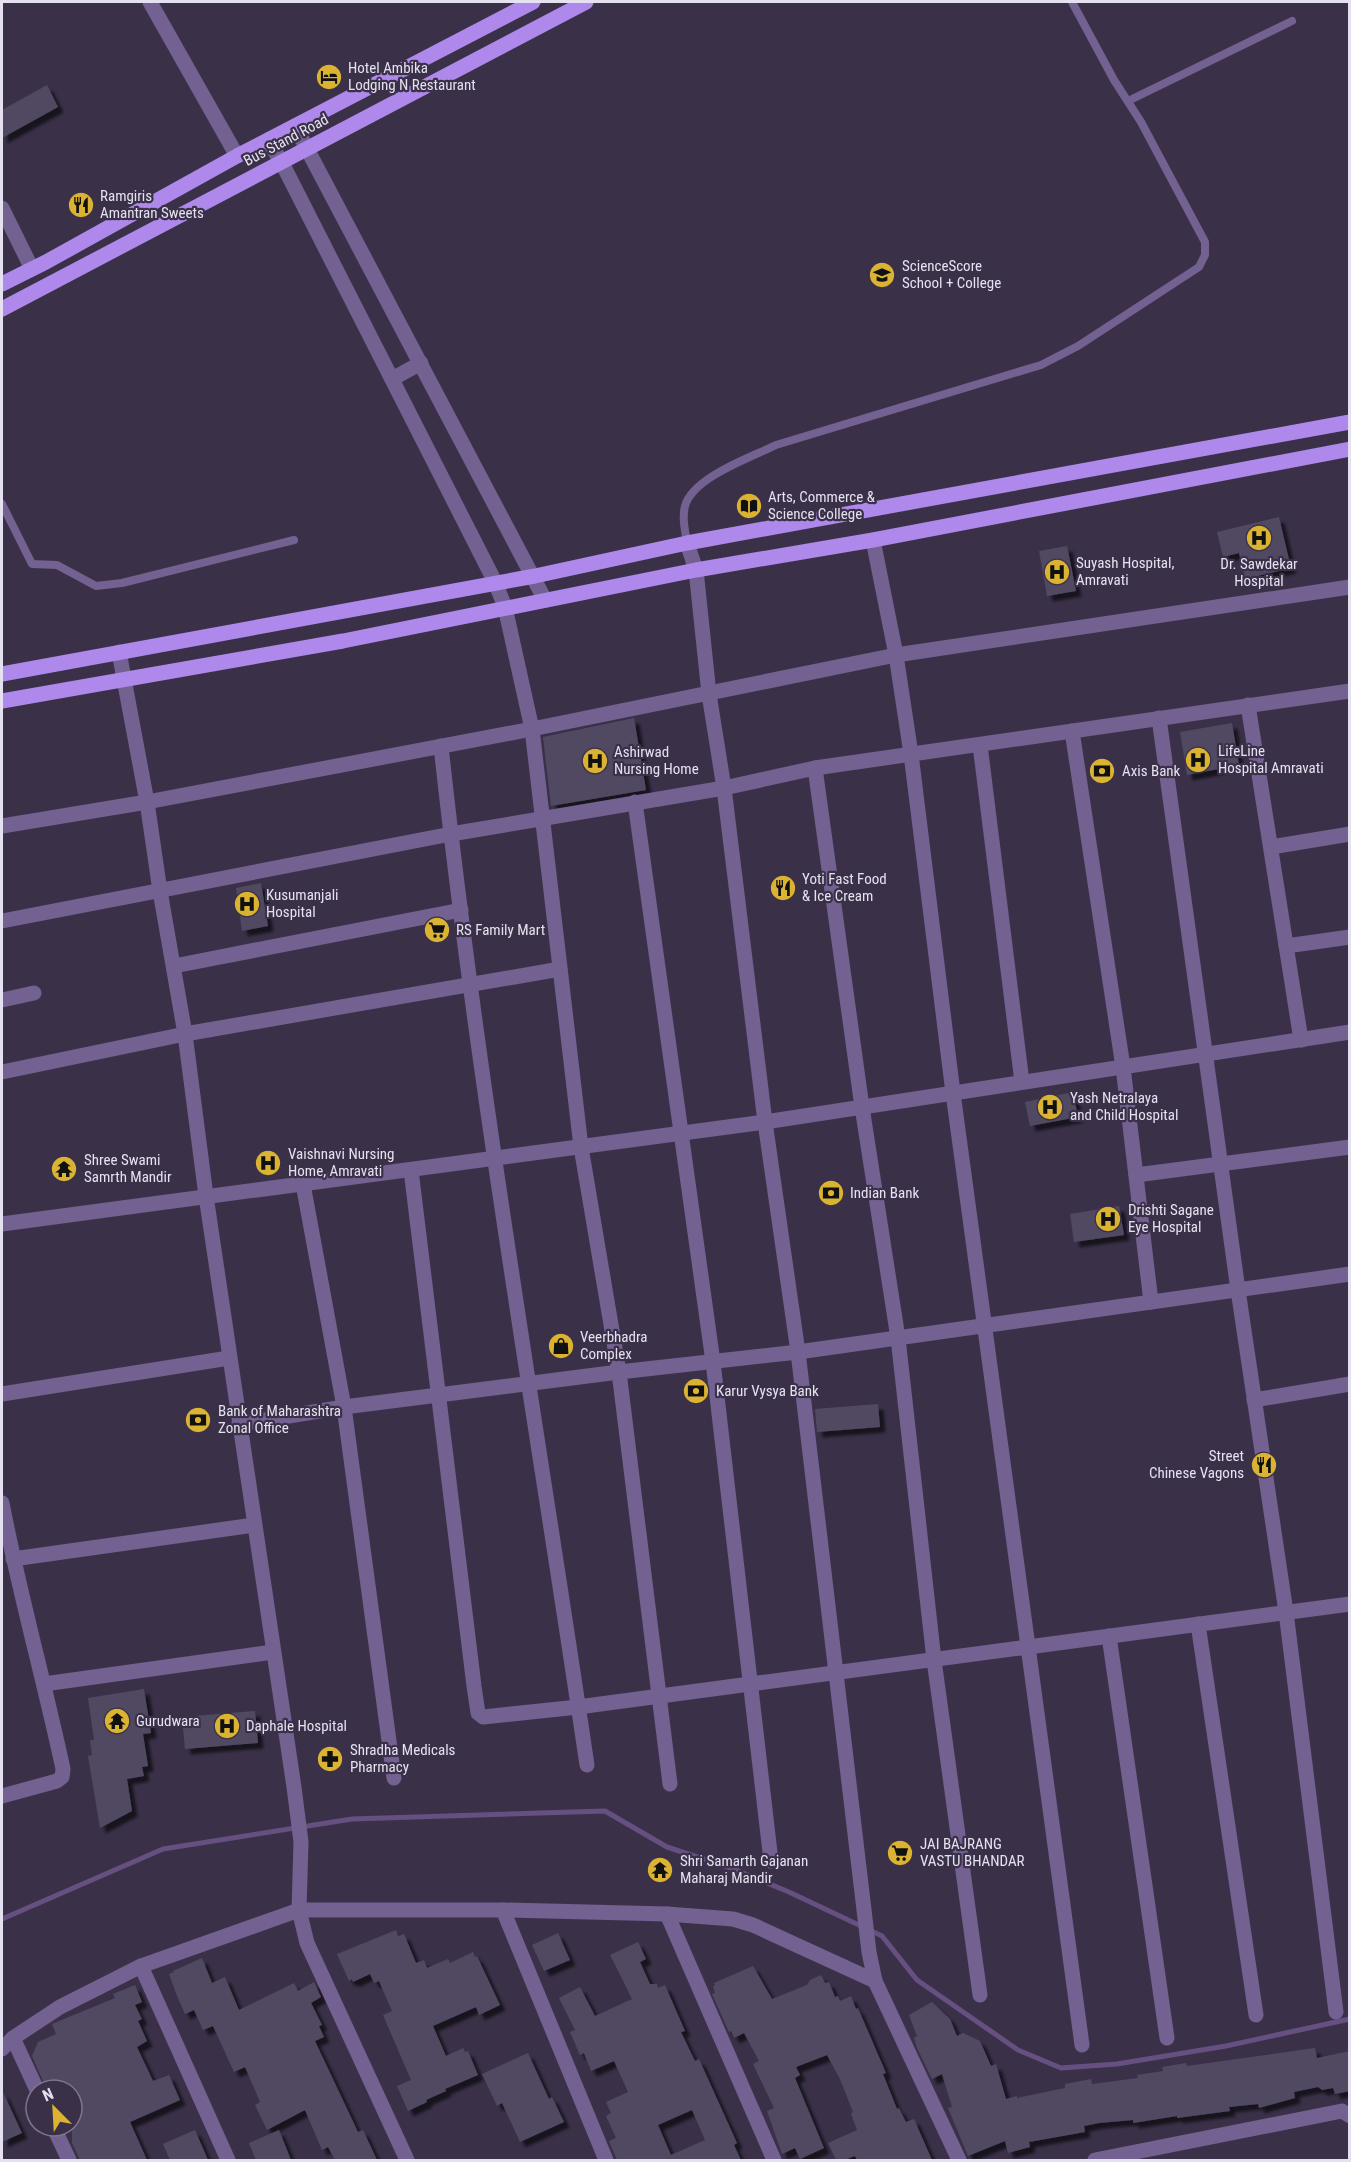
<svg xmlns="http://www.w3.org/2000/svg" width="1351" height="2162" font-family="'Roboto Condensed',sans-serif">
<defs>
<filter id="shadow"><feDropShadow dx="5.5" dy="5.5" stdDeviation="1.5" flood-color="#0009"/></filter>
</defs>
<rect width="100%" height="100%" fill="#3a3149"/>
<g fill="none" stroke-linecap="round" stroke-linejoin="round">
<polyline stroke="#664f81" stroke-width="5" points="2,1919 163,1849 352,1819 605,1811 667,1847 731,1868 789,1892 882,1936 917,1980 1018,2050 1061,2068 1117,2064 1226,2046 1350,2019"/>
</g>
<g fill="#514962" fill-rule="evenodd" filter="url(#shadow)">
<polygon points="47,85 58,107 2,138 2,110"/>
<polygon points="1279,517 1291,568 1245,579 1239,553 1223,557 1217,532"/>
<polygon points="1067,546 1076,591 1047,596 1039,551"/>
<polygon points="634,718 646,790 551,806 543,737"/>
<polygon points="1232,723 1239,765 1187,775 1180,732"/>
<polygon points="261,883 268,926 242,931 236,888"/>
<polygon points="1073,1092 1078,1117 1030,1126 1025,1102"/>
<polygon points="1119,1206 1124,1235 1074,1242 1070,1214"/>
<polygon points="878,1404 880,1427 817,1432 815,1409"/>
<polygon points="144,1689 151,1733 143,1734 148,1766 142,1767 144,1776 127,1779 132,1811 100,1828 88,1756 92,1755 90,1740 94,1740 88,1698"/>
<polygon points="255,1711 258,1743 185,1749 182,1717"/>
<polygon points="396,1930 398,1936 404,1934 416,1963 424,1960 427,1968 448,1959 450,1963 473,1952 475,1957 477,1956 500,2005 479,2015 476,2007 433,2026 446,2056 463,2048 465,2052 468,2051 478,2075 445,2089 446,2091 426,2100 427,2102 408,2111 397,2086 411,2080 383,2015 392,2011 379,1981 374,1983 370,1974 353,1982 352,1979 349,1981 337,1954"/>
<polygon points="558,1933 570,1960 544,1971 532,1945"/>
<path d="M638,1942L646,1959L640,1962L650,1984H657L658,1988L665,1985L685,2031L681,2032L695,2061L699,2059L737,2143L734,2145L741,2160H617L609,2141L616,2138L606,2116L611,2113L606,2102L628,2092L614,2061L591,2071L584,2053L580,2055L570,2032L575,2030L559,1998L580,1987L595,2016L632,1999L610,1955ZM692,2110L705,2140L671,2155L658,2125Z"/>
<polygon points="202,1958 212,1983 225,1977 239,2010 294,1983 298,1991 314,1982 321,1997 311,2003 322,2025 319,2026 324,2037 315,2041 358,2132 363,2130 377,2160 335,2160 328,2147 322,2150 305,2110 267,2130 255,2105 260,2102 245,2067 234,2072 213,2026 203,2030 194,2010 185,2014 177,1996 169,1974 174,1972 173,1971"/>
<polygon points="753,1966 772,1999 807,1985 810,1980 821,1975 825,1983 829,1982 835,1997 838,1996 840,2001 851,1996 856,2009 858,2008 886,2073 883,2074 897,2109 899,2108 906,2122 914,2119 932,2160 857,2160 855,2156 844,2160 836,2160 828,2143 857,2130 851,2114 853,2112 840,2079 827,2055 796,2067 800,2075 795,2078 824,2148 800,2159 795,2148 782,2154 767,2111 774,2108 753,2064 759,2061 744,2033 734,2038 731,2031 729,2032 712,1994 715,1993 713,1986 715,1985 714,1983"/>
<polygon points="135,1985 142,2002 135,2005 142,2019 138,2021 147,2041 137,2047 153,2081 169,2075 180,2100 130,2122 147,2160 80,2160 72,2143 72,2090 47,2090 32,2056 38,2042 56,2034 52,2024 115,1998 113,1994"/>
<polygon points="932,2002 950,2019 957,2036 963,2033 980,2041 991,2066 996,2064 1006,2099 1017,2096 1017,2098 1065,2088 1065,2084 1091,2079 1092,2084 1138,2078 1137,2075 1163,2071 1162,2067 1186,2063 1187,2066 1315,2048 1317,2058 1350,2051 1350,2091 1335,2094 1333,2088 1322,2090 1318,2087 1294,2092 1295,2098 1259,2108 1258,2104 1229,2107 1230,2111 1177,2118 1177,2116 1133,2123 1133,2120 1099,2123 1084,2126 1085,2132 1029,2142 1030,2147 1008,2153 1005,2141 968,2156 948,2108 952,2107 942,2074 932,2079 917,2048 914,2038 917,2036 909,2015"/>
<polygon points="528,2053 549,2099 552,2097 564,2122 520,2142 502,2103 497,2106 482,2074"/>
<polygon points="2,2090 22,2133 2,2142"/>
<polygon points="195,2130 208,2160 170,2160 163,2144"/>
<polygon points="279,2130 291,2160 256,2160 249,2143"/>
</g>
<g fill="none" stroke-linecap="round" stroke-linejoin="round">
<g stroke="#726191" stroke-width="8">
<polyline points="1128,101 1292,21"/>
<polyline points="2,504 32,564 57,565 96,586 122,583 294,540"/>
<path d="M687,543C685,530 682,518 685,506C693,477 752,457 776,445L1041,365L1078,346L1199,267L1205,255V242L1141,122L1114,80L1072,2"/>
</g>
<g stroke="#726191" stroke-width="15">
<polyline points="150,2 237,156"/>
<polyline points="2,208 32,269"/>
<polyline points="873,540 896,655 911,754 953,1093 1082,2045"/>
<polyline points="505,607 532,729 581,1147 619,1372 670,1784"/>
<polyline points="119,652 147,802 160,891 185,1034 206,1196 294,1787 301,1842 299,1910 307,1943 407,2160"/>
<polyline points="1248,705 1301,1040"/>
<polyline points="1159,718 1238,1290 1286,1612 1336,2012"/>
<polyline points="1072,731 1123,1067 1151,1302"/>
<polyline points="980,745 1022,1082"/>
<path d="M441,746C478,1087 537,1426 587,1765"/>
<polyline points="815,768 862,1107 898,1338 934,1660 980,1995"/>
<polyline points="635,802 713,1362 771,1861"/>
<polyline points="2,826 147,802 532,729 896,655 1350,587"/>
<polyline points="1271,847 1350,834"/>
<polyline points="2,921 451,834 724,788 815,768 1350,691"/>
<polyline points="1286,946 1350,937"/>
<polyline points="174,966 461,910"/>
<polyline points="2,1000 34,993"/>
<polyline points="2,1072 185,1034 560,969"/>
<polyline points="411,1170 474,1686 478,1713 483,1717 578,1707 1350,1604"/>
<polyline points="1136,1175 1350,1147"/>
<polyline points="303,1184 344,1407 394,1778"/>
<polyline points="2,1224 765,1122 1350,1032"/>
<polyline points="2,1394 229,1358"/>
<polyline points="1254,1400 1350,1384"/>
<polyline points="239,1424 344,1407 619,1372 798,1352 1350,1274"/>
<path d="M2,1503C19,1592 44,1680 63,1769L62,1777L57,1781L2,1796"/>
<polyline points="13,1559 254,1525"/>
<polyline points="1198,1624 1256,2015"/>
<polyline points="1109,1636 1167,2038"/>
<polyline points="44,1684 273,1652"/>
<polyline points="503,1910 606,2160"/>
<polyline points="667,1914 774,2160"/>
<polyline points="141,1966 228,2160"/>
<polyline points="13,2038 37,2090"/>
<polyline points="2,2049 13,2038 60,2007 141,1966 299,1910 503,1910 667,1914 733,1919 753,1925 875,1981"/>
<polyline points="53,2126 69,2160"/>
<polyline points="1095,2160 1342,2111 1350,2116"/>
</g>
<g stroke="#726191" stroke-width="15">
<polyline points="295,126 545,600"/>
<polyline points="268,140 282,163 495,582 505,607"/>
<polyline points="392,379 421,363"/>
<polyline points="687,543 696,570 709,694 724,788 765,1122 798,1352 869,1952 875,1981 959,2160"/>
</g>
<g stroke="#ae88eb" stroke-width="15">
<polyline points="2,284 46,262 237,156 533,2"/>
<polyline points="2,309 586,2"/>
<polyline points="2,674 535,576 687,543 1350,422"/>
<polyline points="2,701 343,641 696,570 873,540 1350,449"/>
</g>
</g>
<defs>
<g id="hotel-disc" transform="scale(1.35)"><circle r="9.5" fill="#dbb333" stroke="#3a3149"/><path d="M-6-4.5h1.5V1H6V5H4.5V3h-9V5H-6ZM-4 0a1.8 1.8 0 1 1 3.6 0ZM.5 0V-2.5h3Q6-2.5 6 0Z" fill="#111"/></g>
<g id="restaurant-disc" transform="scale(1.35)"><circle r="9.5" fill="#dbb333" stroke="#3a3149"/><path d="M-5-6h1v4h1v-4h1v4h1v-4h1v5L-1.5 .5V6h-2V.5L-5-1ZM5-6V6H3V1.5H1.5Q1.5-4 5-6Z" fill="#111"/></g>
<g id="university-disc" transform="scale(1.35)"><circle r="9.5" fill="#dbb333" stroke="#3a3149"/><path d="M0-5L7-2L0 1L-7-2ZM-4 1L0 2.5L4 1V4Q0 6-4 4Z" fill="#111"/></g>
<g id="library-disc" transform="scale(1.35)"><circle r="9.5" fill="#dbb333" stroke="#3a3149"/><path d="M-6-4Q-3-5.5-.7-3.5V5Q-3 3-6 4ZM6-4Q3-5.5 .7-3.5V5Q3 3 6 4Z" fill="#111"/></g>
<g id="hospital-disc" transform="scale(1.35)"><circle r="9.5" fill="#dbb333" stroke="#3a3149"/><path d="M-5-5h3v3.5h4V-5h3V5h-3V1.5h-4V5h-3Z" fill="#111"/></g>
<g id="bank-disc" transform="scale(1.35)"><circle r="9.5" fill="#dbb333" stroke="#3a3149"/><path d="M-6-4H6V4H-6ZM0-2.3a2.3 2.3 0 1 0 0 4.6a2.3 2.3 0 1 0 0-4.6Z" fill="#111"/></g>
<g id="supermarket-disc" transform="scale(1.35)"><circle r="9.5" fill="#dbb333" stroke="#3a3149"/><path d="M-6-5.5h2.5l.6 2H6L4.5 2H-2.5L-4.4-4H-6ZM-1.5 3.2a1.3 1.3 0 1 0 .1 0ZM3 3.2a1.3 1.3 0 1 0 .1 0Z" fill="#111"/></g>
<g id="temple-disc" transform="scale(1.35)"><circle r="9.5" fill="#dbb333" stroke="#3a3149"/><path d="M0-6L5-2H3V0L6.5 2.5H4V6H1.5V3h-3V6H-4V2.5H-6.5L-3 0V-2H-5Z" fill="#111"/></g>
<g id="shop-disc" transform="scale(1.35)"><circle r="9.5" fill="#dbb333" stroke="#3a3149"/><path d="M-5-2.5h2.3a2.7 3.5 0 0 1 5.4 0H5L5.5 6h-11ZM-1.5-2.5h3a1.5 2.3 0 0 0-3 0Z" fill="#111"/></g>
<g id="pharmacy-disc" transform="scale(1.35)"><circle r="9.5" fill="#dbb333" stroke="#3a3149"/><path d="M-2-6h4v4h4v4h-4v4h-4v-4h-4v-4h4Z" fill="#111"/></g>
</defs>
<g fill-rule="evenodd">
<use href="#hotel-disc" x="329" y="77"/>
<use href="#restaurant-disc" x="81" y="205"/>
<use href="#university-disc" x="882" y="275"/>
<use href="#library-disc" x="749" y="506"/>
<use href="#hospital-disc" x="1259" y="538"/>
<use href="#hospital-disc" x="1057" y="572"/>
<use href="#hospital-disc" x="1198" y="760"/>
<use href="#hospital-disc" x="595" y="761"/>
<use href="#bank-disc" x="1102" y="771"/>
<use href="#restaurant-disc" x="783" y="888"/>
<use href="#hospital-disc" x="247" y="904"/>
<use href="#supermarket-disc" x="437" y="930"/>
<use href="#hospital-disc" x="1050" y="1107"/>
<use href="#hospital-disc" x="268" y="1163"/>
<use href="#temple-disc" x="64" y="1169"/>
<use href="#bank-disc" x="831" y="1193"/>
<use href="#hospital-disc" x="1108" y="1219"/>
<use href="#shop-disc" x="561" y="1346"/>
<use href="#bank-disc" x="696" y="1391"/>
<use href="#bank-disc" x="198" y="1420"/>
<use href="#restaurant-disc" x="1264" y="1465"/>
<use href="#temple-disc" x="117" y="1721"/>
<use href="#hospital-disc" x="227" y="1726"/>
<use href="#pharmacy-disc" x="330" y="1759"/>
<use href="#supermarket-disc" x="900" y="1853"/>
<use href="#temple-disc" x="660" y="1870"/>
</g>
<g text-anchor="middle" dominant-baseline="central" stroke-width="4.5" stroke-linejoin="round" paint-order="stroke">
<g font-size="15" fill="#e6e1f0" stroke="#3a3149" text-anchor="start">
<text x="348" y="68">Hotel Ambika<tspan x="348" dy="17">Lodging N Restaurant</tspan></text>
<text x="100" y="196">Ramgiris<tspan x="100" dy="17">Amantran Sweets</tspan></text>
<text x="902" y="266">ScienceScore<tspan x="902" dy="17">School + College</tspan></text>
<text x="768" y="497">Arts, Commerce &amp;<tspan x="768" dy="17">Science College</tspan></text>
<text x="1076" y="563">Suyash Hospital,<tspan x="1076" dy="17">Amravati</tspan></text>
<text x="1259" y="564" text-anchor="middle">Dr. Sawdekar<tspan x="1259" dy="17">Hospital</tspan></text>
<text x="1218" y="751">LifeLine<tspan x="1218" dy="17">Hospital Amravati</tspan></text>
<text x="614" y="752">Ashirwad<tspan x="614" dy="17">Nursing Home</tspan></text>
<text x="1122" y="771">Axis Bank</text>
<text x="802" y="879">Yoti Fast Food<tspan x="802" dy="17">&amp; Ice Cream</tspan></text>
<text x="266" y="895">Kusumanjali<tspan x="266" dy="17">Hospital</tspan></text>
<text x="456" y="930">RS Family Mart</text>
<text x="1070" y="1098">Yash Netralaya<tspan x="1070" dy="17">and Child Hospital</tspan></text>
<text x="288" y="1154">Vaishnavi Nursing<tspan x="288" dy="17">Home, Amravati</tspan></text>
<text x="84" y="1160">Shree Swami<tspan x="84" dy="17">Samrth Mandir</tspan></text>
<text x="850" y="1193">Indian Bank</text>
<text x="1128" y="1210">Drishti Sagane<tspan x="1128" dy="17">Eye Hospital</tspan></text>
<text x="580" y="1337">Veerbhadra<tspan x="580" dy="17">Complex</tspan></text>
<text x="716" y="1391">Karur Vysya Bank</text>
<text x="218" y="1411">Bank of Maharashtra<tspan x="218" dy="17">Zonal Office</tspan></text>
<text x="1244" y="1456" text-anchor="end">Street<tspan x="1244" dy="17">Chinese Vagons</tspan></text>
<text x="136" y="1721">Gurudwara</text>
<text x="246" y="1726">Daphale Hospital</text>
<text x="350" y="1750">Shradha Medicals<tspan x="350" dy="17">Pharmacy</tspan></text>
<text x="920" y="1844">JAI BAJRANG<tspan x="920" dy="17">VASTU BHANDAR</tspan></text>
<text x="680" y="1861">Shri Samarth Gajanan<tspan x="680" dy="17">Maharaj Mandir</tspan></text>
</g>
<g font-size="15" fill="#e6e1f0" stroke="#3a3149">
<text transform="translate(286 140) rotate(-28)">Bus Stand Road</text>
</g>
</g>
<rect width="1351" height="2162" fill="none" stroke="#e6e1f0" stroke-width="6"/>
<g transform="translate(54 2108) rotate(336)"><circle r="28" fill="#3a3149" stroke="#7f778c" stroke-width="1.5"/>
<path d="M0-4.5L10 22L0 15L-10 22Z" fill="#dbb333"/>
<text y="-9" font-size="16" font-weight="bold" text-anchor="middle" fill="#e6e1f0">N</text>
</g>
</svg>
